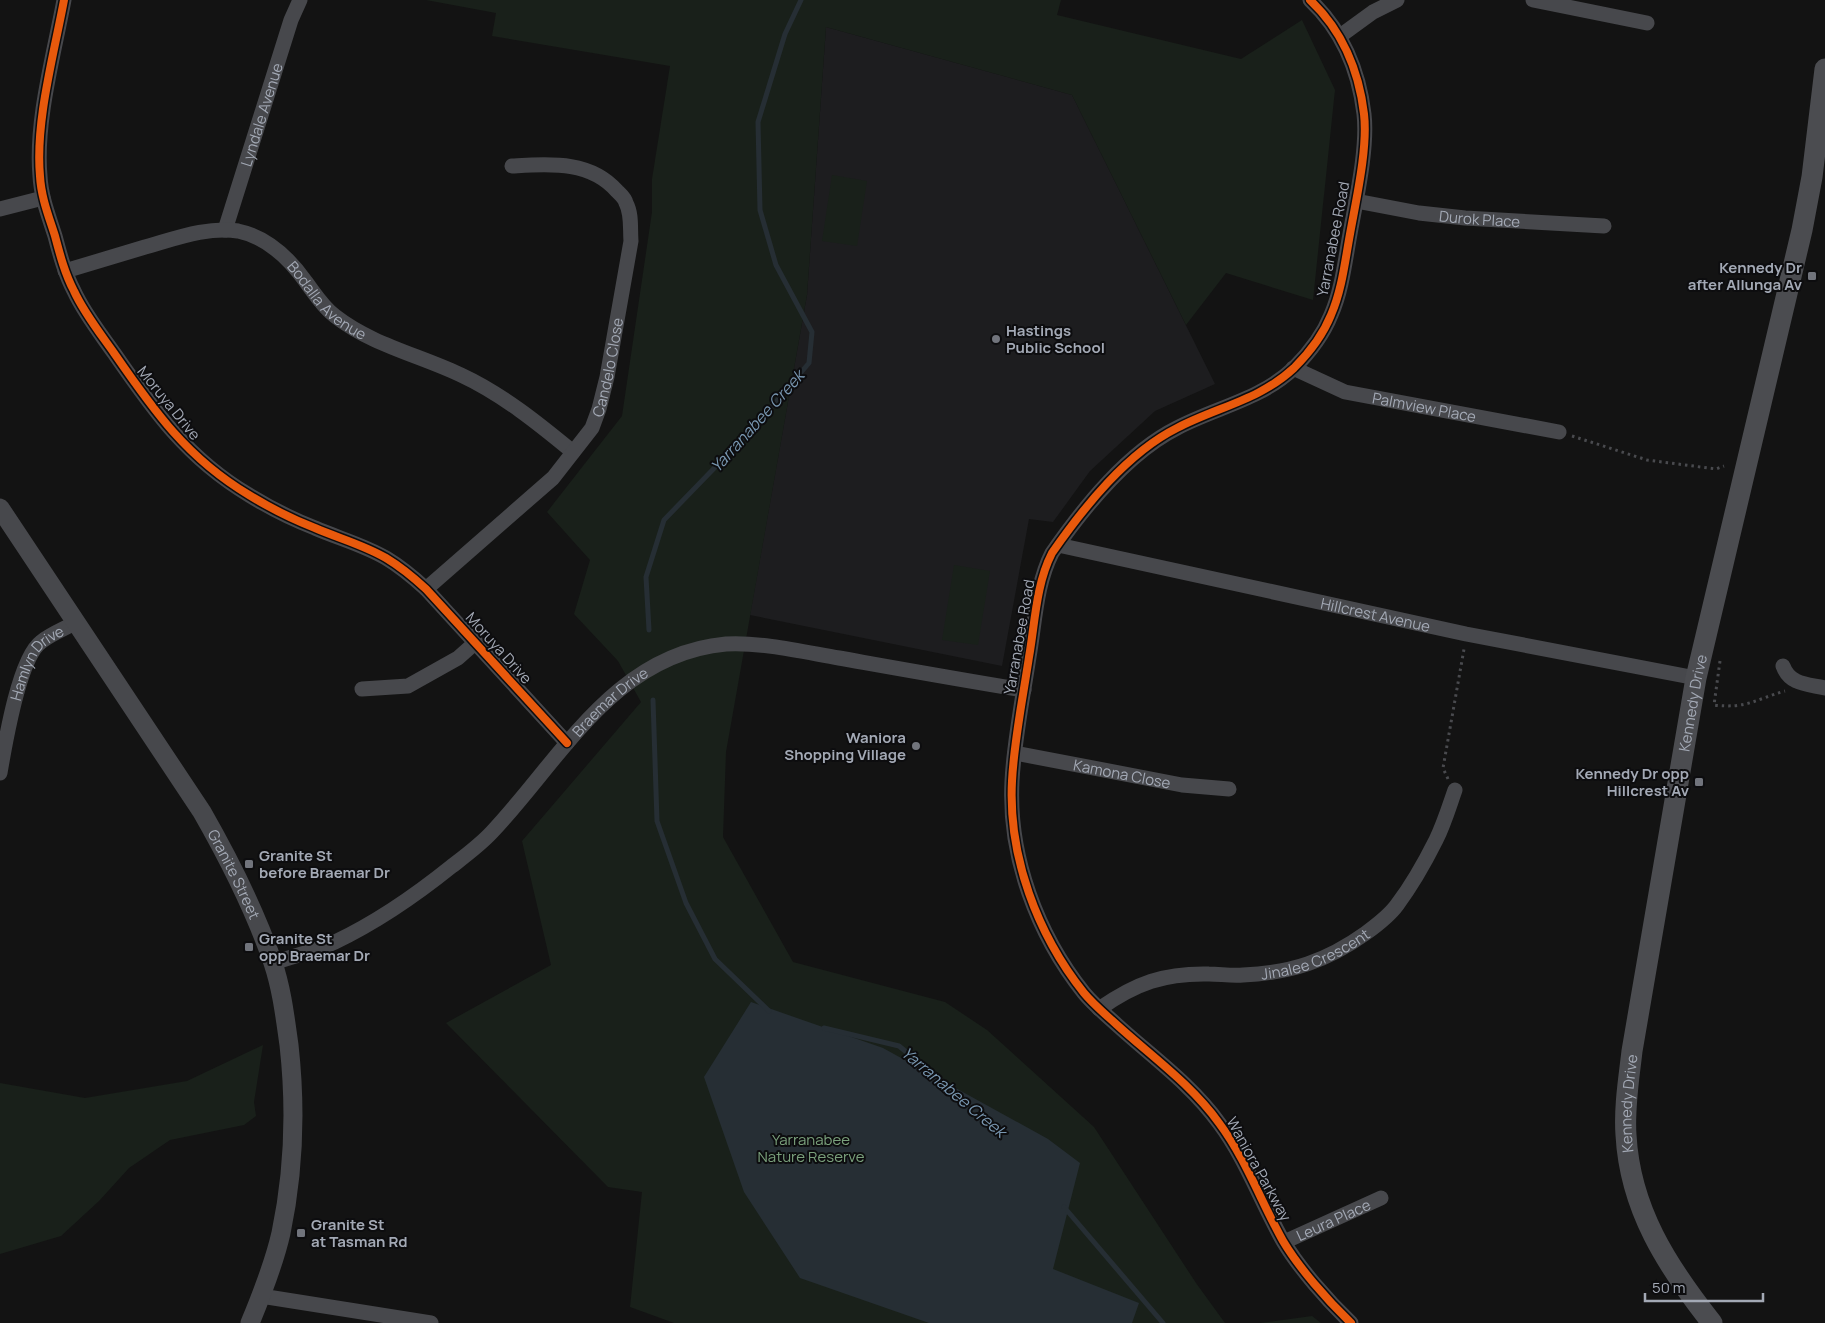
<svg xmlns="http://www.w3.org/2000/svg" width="1825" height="1323" font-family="Manrope,sans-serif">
<rect width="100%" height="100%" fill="#131313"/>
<polygon fill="#1d1d1f" points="826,27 1072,95 1215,384 1155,411 1090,471 1053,522 1029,519 1002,666 750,615 807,295"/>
<g fill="#19201a">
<polygon points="426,0 1061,0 1057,15 1241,59 1302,20 1335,90 1313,300 1226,273 1186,325 1072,95 826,27 807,295 726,752 723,837 793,962 945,1002 987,1030 1094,1127 1196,1283 1225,1323 674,1323 630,1307 642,1192 608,1187 446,1023 551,965 522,841 641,702 618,661 574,614 590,560 547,512 622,416 652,212 652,179 670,66 492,36 496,13"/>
<polygon points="832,175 867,181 857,246 822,241"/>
<polygon points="954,565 990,571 978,645 942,640"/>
<polygon points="263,1045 254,1102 256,1116 244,1125 170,1140 129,1168 99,1201 61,1236 0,1254 0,1083 85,1098 187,1081"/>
<polygon points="1312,1316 1321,1323 1260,1323"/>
</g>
<polygon fill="#262e34" points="751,1002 883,1048 1048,1139 1080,1163 1053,1269 1139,1303 1132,1323 929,1323 800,1278 744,1192 704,1077"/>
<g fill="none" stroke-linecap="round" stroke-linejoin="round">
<g stroke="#262e34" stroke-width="5">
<polyline points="649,630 646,577 664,520 756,425 809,363 812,332 776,265 760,210 758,122 785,34 801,0"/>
<polyline points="653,700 657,821 686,903 715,959 769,1011"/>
<polyline points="824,1028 899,1046 943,1082"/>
<polyline points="1064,1207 1163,1323"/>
</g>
<g stroke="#494a4e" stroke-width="3" stroke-dasharray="2.5 4" stroke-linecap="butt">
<polyline points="1572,436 1647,460 1716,469 1724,466"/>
<path d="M1720,661L1714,705C1747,709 1756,699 1785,691"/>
<polyline points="1448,779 1443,768 1464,649"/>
</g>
<g stroke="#47484c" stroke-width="15">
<path d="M64,0C54,54 35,122 40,176C41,197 49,217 55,236C60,255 65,274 74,291C84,313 100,333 114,353C154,411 187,458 249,495C270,508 292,519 315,528C338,538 364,545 386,558C401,567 413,577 426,589L567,743"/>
<path d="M1310,0C1342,30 1359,71 1364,114C1368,148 1356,200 1350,234C1345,261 1342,290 1331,315C1323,335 1309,353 1294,368C1260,400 1217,407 1177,428C1127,453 1084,507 1052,553C1036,584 1035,623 1029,657C1023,697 1014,741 1012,781C1008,856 1037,934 1084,993C1093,1004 1105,1014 1116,1024C1151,1056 1191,1084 1219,1123C1246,1159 1261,1202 1283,1241C1299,1268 1328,1301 1351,1323"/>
<polyline points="1533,0 1647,23"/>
<polyline points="1340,36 1373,12 1397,0"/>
<path id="s1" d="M1356,201L1419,213L1465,218L1604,226"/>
<polyline points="0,209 43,198"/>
<path id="s2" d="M225,230L291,20L300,0"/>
<path id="s3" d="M65,271C92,263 119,255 145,247C174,239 208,226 238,231C267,237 289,258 306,282C315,294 323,307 335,316C372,345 419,355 461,375C502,394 539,424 573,452"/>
<path id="s4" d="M1293,368L1345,392L1559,432"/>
<path id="s5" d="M1058,545L1466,634L1696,678"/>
<path id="s6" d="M426,589L553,478L592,428L599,409L607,377L631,241C630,229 632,214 626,203C625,198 620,194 617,191C590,160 549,164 512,166"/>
<path d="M1783,666C1790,685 1808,684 1825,688"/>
<polyline points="362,689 408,686 458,658 476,642"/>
<path id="s7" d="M1015,753L1182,785L1229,789"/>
<path id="s8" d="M0,773C5,744 19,658 41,642C51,634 64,629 75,623"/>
<path id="s9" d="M273,963C293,956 316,951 335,942C377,922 416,895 452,866C465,856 480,845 492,832C561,759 614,654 726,644C762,642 804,652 839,658C901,669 962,680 1024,690"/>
<path id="s10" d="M1099,1009C1136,983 1164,973 1209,974C1220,974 1231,976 1243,975C1291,973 1327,961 1366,933C1377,925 1389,916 1397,905C1412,885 1425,862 1436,840C1444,824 1449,807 1455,790"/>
<path id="s11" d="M1284,1242L1381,1198"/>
<polyline points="261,1296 431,1323"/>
</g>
<path stroke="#47484c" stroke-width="19" id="s12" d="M0,508L202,812C230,861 255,910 273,963C282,990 285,1017 289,1045C296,1108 294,1171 281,1233C274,1264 262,1294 250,1323"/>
<path stroke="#4b4c50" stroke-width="21" id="s13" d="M1712,1323C1667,1266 1630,1209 1626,1135C1624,1107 1629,1078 1632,1051L1696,678L1802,230L1812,177L1825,69"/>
<g stroke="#0d0d0f" stroke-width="11">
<g id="cycleway">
<path d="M64,0C54,54 35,122 40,176C41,197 49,217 55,236C60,255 65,274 74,291C84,313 100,333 114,353C154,411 187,458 249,495C270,508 292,519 315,528C338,538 364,545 386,558C401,567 413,577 426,589L567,743"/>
<path d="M1310,0C1342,30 1359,71 1364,114C1368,148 1356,200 1350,234C1345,261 1342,290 1331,315C1323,335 1309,353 1294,368C1260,400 1217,407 1177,428C1127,453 1084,507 1052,553C1036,584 1035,623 1029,657C1023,697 1014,741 1012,781C1008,856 1037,934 1084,993C1093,1004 1105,1014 1116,1024C1151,1056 1191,1084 1219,1123C1246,1159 1261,1202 1283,1241C1299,1268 1328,1301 1351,1323"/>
</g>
</g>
<use href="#cycleway" stroke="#e8590c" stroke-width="8"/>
</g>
<g fill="#71747c" stroke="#0d0d0f" stroke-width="2">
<rect x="1807" y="271" width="10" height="10" rx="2.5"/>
<circle cx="996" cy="339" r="5"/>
<circle cx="916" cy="746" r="5"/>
<rect x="1694" y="777" width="10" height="10" rx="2.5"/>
<rect x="244" y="859" width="10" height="10" rx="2.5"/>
<rect x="244" y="942" width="10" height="10" rx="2.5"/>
<rect x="296" y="1228" width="10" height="10" rx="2.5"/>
</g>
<g text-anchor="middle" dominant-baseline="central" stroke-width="4" stroke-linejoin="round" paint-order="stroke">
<g font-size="15" fill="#a3a9b5" stroke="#0d0d0f">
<text stroke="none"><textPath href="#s2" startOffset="121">Lyndale Avenue</textPath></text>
<text stroke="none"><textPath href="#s1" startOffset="125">Durok Place</textPath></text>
<text transform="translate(1333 239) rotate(-79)">Yarranabee Road</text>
<text stroke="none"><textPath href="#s3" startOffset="294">Bodalla Avenue</textPath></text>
<text stroke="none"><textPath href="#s6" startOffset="295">Candelo Close</textPath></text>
<text transform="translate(169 403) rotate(51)">Moruya Drive</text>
<text stroke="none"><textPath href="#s4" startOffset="138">Palmview Place</textPath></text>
<text stroke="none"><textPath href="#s5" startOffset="325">Hillcrest Avenue</textPath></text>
<text transform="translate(1019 637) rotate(-80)">Yarranabee Road</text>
<text transform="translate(499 648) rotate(48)">Moruya Drive</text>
<text stroke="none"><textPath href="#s8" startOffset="119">Hamlyn Drive</textPath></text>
<text stroke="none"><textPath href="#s9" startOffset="434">Braemar Drive</textPath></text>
<text stroke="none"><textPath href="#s13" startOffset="648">Kennedy Drive</textPath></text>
<text stroke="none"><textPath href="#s7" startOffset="109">Kamona Close</textPath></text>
<text stroke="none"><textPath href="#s12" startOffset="435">Granite Street</textPath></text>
<text stroke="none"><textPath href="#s10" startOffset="228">Jinalee Crescent</textPath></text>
<text stroke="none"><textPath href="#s13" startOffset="242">Kennedy Drive</textPath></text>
<text transform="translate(1259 1169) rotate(61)">Waniora Parkway</text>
<text stroke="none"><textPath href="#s11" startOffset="54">Leura Place</textPath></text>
</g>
<g font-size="15" font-weight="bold" fill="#a3a9b5" stroke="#0d0d0f" text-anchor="start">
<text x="1802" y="267" text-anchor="end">Kennedy Dr<tspan x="1802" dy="17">after Allunga Av</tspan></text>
<text x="1006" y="330">Hastings<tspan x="1006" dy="17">Public School</tspan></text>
<text x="906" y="737" text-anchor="end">Waniora<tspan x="906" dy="17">Shopping Village</tspan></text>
<text x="1689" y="773" text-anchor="end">Kennedy Dr opp<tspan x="1689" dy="17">Hillcrest Av</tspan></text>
<text x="259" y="855">Granite St<tspan x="259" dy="17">before Braemar Dr</tspan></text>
<text x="259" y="938">Granite St<tspan x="259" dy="17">opp Braemar Dr</tspan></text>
<text x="311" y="1224">Granite St<tspan x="311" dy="17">at Tasman Rd</tspan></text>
</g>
<g font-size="15" fill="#7aa07c" stroke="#0d0d0f">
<text x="811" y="1139">Yarranabee<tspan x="811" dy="17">Nature Reserve</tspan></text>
</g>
<g font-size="16" font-style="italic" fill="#7997b1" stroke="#0d0d0f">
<text transform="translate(757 421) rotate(-48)">Yarranabee Creek</text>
<text transform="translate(954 1092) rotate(40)">Yarranabee Creek</text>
</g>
</g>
<path d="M1645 1293v8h118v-8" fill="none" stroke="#a3a9b5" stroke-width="2.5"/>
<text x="1652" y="1293" font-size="15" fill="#a3a9b5" stroke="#0d0d0f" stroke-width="4" paint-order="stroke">50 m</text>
</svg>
